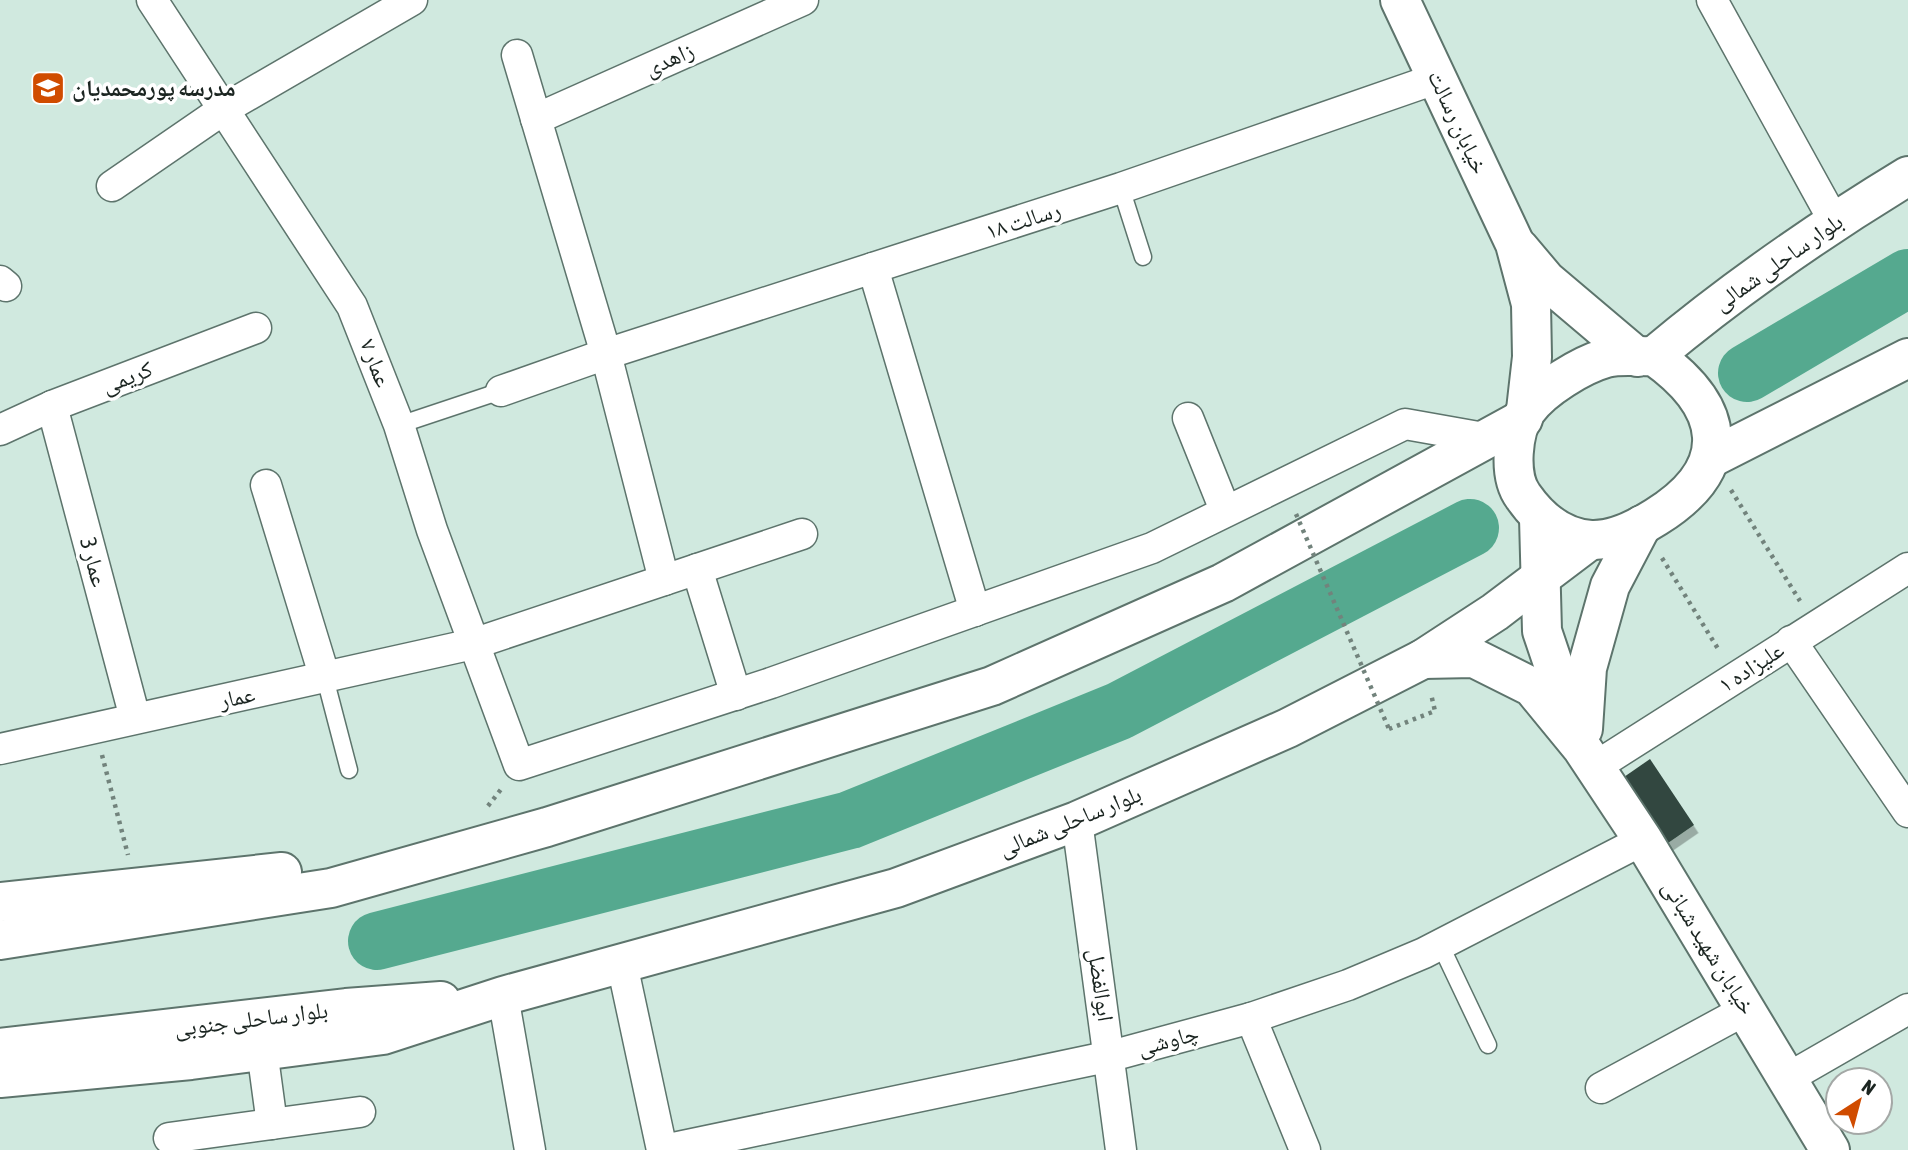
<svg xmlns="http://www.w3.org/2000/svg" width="1908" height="1150" font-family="'Asap Condensed','Noto Naskh Arabic',sans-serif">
<defs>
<filter id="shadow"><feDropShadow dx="4.5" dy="8" stdDeviation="0" flood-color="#0004"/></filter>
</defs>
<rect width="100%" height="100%" fill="#d0e9df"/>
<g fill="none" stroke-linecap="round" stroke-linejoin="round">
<g stroke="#55a98f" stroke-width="58">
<polyline points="1747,373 1908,278"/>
<polyline points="377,941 850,820 1119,711 1470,528"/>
</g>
</g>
<polygon fill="#31473f" filter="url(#shadow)" points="1650,759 1694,825 1668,843 1624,777"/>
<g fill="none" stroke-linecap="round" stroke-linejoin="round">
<g stroke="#5d746c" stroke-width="19">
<g id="service">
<polyline points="1121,188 1143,257"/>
<polyline points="399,425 501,391"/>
<polyline points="325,678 349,770"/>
<polyline points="1440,944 1488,1045"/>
</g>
</g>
<g stroke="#5d746c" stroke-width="33">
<g id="minor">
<polyline points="152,0 352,306 399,425 432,530 519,765 771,683 1152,548 1405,424 1484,438"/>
<polyline points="1712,0 1834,221"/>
<polyline points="517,55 606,354 664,580"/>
<polyline points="536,119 803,0"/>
<polyline points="112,186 224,109 412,0"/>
<polyline points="873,268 975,611"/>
<polyline points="0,281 6,286"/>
<polyline points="501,391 606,354 1121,188 1438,78"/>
<polyline points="52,406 135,718"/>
<polyline points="1188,418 1225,510"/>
<polyline points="0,430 52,406 256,328"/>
<polyline points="266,485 325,678"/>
<polyline points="697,569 736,695"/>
<polyline points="1791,641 1908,812"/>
<polyline points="0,749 473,644 802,534"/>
<polyline points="1595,767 1908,568"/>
<polyline points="1077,821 1121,1150"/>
<polyline points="622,964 662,1150"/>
<polyline points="503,996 530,1150"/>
<polyline points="1251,1018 1305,1150"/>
<polyline points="262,1050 272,1124"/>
<polyline points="1788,1078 1908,1009"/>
<polyline points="1601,1088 1747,1009"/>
<polyline points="169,1138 360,1112"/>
<polyline points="664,1150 1111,1056 1251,1018 1348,985 1424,953 1643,840"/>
</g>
</g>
<g stroke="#5d746c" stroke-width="42">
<g id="tertiary">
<polyline points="1400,0 1515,244 1531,304 1532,357 1526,410"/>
<polyline points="1519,248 1546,280 1637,357"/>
<polyline points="1539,518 1542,631 1573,723"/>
<polyline points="1423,659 1474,658 1532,687 1582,748 1643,840 1830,1150"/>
<polyline points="1583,729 1587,668 1610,586 1642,525"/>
</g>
</g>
<g stroke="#5d746c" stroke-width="42">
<g id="secondary">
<path d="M1654,356C1726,407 1736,467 1656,517C1637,529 1614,541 1591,540C1561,538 1539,519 1523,496C1508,476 1512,430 1527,410C1542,389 1581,365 1606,358C1620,354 1639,357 1654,356Z"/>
<path d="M1654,356C1734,289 1819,230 1908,176"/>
<polyline points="1711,458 1908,358"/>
<polyline points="0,902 282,872"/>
<polyline points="0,940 331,888 547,827 992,686 1223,583 1523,419"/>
<polyline points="0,1048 346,1008 441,1001"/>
<polyline points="0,1078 191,1060 383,1035 503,996 896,888 1077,821 1288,728 1423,659 1495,612 1590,540"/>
</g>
</g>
<g stroke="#72837c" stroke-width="4.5" stroke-dasharray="3.5 5" stroke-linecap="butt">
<polyline points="1731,490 1800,601"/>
<polyline points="1662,558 1720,652"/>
<polyline points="1389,729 1435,711 1431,694"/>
<polyline points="102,755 128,855"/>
<polyline points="488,806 502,788"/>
</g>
<use href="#service" stroke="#fff" stroke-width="16"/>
<use href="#minor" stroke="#fff" stroke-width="30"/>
<use href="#tertiary" stroke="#fff" stroke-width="38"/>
<use href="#secondary" stroke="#fff" stroke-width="38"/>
<polyline stroke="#72837c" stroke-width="4.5" stroke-dasharray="3.5 5" stroke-linecap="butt" points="1296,514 1389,729"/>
</g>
<defs>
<g id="school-square" transform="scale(1.75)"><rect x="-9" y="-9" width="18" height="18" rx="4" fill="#d04c00" stroke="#fff"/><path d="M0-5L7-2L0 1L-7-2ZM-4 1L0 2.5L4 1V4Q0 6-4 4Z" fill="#fff"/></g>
</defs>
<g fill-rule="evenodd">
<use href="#school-square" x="48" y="88"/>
</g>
<g text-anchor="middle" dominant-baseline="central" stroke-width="7" stroke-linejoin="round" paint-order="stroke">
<g font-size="23" fill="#1b2521" stroke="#fff">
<text transform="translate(669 59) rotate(-24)">زاهدی</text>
<text transform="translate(1458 122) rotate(65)">خیابان رسالت</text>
<text transform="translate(1023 220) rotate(-18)">رسالت ۱۸</text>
<text transform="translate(1778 262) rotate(-35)">بلوار ساحلی شمالی</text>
<text transform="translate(376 363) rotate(69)">عمار ۷</text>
<text transform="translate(127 377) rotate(-21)">کریمی</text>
<text transform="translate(94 562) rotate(75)">عمار 3</text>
<text transform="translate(1751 667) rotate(-33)">علیزاده ۱</text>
<text transform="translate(237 697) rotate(-12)">عمار</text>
<text transform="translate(1070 821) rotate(-22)">بلوار ساحلی شمالی</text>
<text transform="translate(1709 947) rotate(58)">خیابان شهید شبانی</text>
<text transform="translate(1101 985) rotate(82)">ابوالفضل</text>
<text transform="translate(251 1019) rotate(-7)">بلوار ساحلی جنوبی</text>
<text transform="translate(1168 1040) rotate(-15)">چاوشی</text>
</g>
<g font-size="23" font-weight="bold" fill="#1b2521" stroke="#fff" text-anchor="start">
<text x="72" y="88">مدرسه پورمحمدیان</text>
</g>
</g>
<g transform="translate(1859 1101) rotate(36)"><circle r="33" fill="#ffffff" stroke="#a4a8a6" stroke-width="2"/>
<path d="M0-5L12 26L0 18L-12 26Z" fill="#d04c00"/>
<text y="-10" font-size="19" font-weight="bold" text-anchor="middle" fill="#1b2521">N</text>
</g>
</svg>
